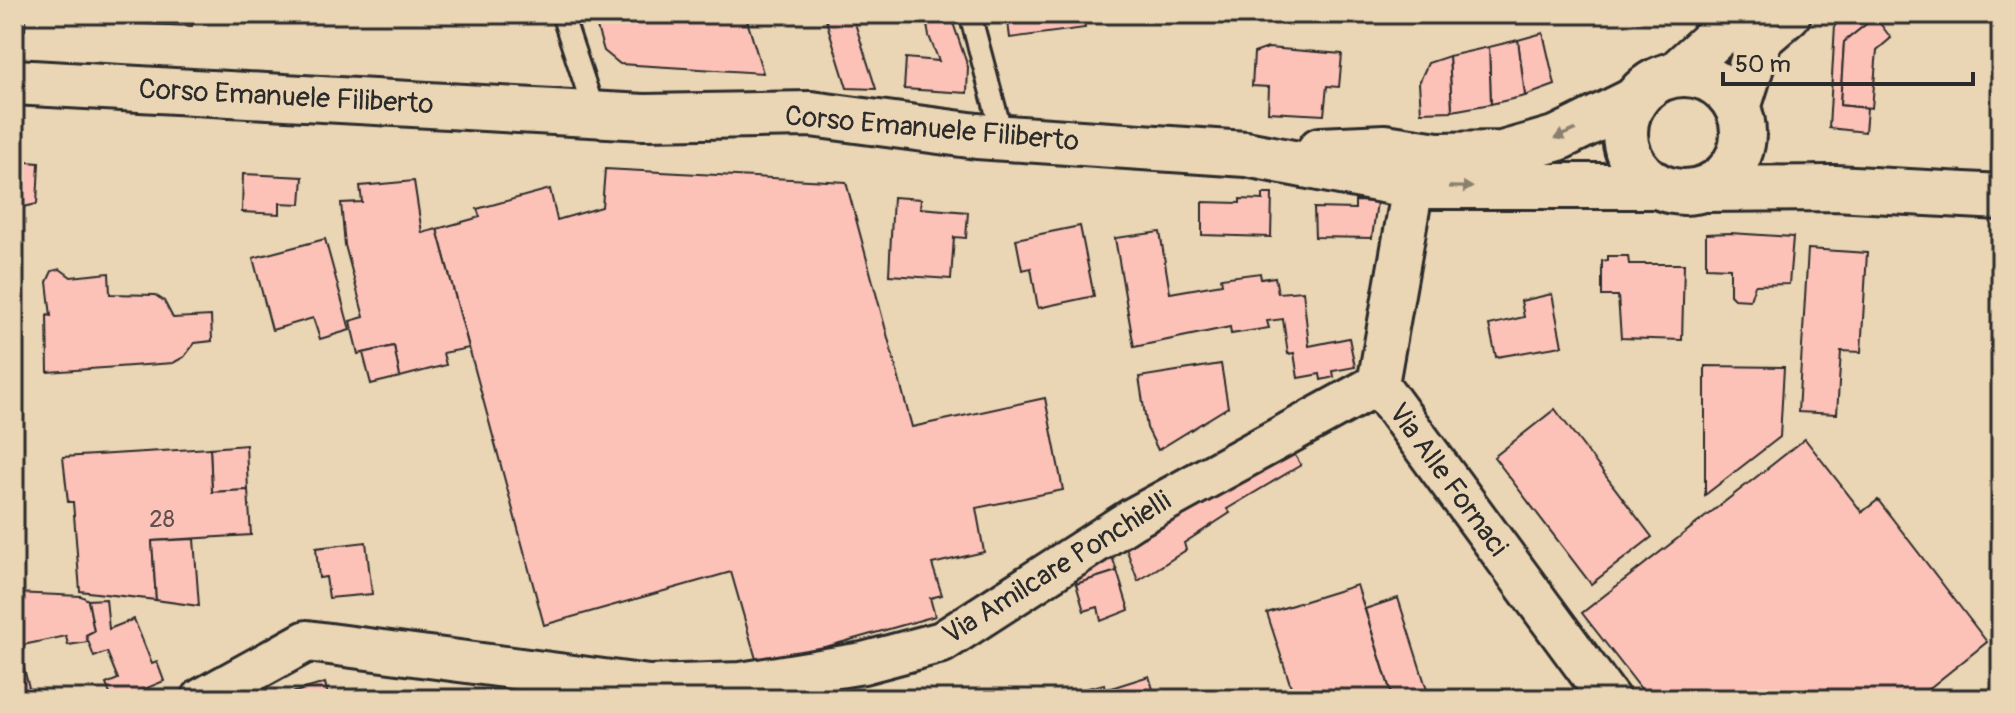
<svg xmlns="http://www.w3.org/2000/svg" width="2015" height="713" font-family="Pangolin,sans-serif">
<rect width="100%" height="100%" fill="#ead5b4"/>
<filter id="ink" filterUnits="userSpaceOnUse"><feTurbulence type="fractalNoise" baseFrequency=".0125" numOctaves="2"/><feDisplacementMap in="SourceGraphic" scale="16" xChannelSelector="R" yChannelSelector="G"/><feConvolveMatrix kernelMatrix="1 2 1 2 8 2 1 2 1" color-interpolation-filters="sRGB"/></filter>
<g filter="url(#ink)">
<g fill="#fdc2b7" stroke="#2b2b2b" stroke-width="2">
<polygon points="14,14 26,14 25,30 14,30"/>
<polygon points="122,14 193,14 192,26 121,23"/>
<polygon points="593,14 745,14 763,73 620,64 604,51"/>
<polygon points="824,14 852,14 876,89 847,88"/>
<polygon points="925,14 950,14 968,67 967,93 904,89 906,58 939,61 929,36"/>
<polygon points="1007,14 1083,14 1085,28 1010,38"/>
<polygon points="1253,14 1298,14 1255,21"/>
<polygon points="1303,14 1351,14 1305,23"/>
<polygon points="1849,14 1875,17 1844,42 1840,105 1867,108 1865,132 1829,128 1835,25"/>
<polygon points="1875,17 1891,38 1877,50 1872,108 1840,105 1844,42"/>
<polygon points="1543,33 1555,85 1525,96 1518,40"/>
<polygon points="1518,40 1525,96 1491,104 1489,47"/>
<polygon points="1489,47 1491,104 1452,111 1449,56"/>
<polygon points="1268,48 1342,54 1339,87 1327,86 1324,115 1268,112 1269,87 1252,86 1254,53"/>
<polygon points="1449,56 1452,111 1421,112 1419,83 1428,63"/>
<polygon points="14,161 39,163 37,204 14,209"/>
<polygon points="605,169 846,182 912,427 1045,398 1063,490 976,508 984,552 932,564 942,595 930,598 935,616 758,666 731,572 544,625 437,229 480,217 477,209 550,189 557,220 602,207"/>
<polygon points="243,174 303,177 301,204 280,203 280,214 242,212"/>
<polygon points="414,181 422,233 437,229 469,348 443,353 446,365 400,377 394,346 358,354 350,321 364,317 345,245 341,203 362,202 360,186"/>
<polygon points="1263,194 1272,194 1271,237 1202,235 1202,202 1240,203 1240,199 1263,200"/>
<polygon points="893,197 921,199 920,208 968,212 966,238 954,237 951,279 889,275"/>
<polygon points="1355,201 1377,202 1372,238 1315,237 1314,208 1355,209"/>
<polygon points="1080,226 1094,296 1038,308 1031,268 1022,270 1016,239"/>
<polygon points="1160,232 1170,293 1222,284 1221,278 1260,273 1261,279 1275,277 1278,293 1303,291 1309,346 1349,338 1355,367 1333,371 1334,377 1321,380 1320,374 1298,378 1294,353 1288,354 1283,319 1267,321 1269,328 1231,334 1230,327 1134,347 1115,238"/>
<polygon points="1730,233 1793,237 1789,284 1755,285 1750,300 1734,299 1730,295 1730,268 1706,267 1706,234"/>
<polygon points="325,239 350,330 320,339 313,318 272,330 253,258"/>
<polygon points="1808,249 1867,253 1861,352 1841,351 1837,414 1798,412"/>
<polygon points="1608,256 1628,256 1629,264 1684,264 1682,340 1621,338 1618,296 1602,296 1602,261 1608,260"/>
<polygon points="60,269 71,277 109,273 110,294 155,295 164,301 173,318 211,316 212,341 195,343 184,357 173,363 48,372 47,315 51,316 47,282 52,271"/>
<polygon points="1552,294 1562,346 1496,357 1489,325 1524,317 1521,301"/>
<polygon points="394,346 400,377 371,384 363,353"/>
<polygon points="1221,364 1228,407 1158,450 1147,428 1139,377"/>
<polygon points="1705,366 1784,367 1780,437 1705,495"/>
<polygon points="1555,409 1652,537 1591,584 1494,457"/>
<polygon points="1284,438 1301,465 1227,509 1230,513 1184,543 1186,550 1138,581 1122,537"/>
<polygon points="1805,439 1862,512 1878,500 1987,642 1916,699 1649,699 1582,613"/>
<polygon points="246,445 248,490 212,492 210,448"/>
<polygon points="210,448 212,492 248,490 251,535 152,541 156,600 80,591 73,502 68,502 63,457"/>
<polygon points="194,539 199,606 156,600 152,541"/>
<polygon points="366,542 372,594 329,598 326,577 319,578 316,548"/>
<polygon points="1108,545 1117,571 1076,584 1072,569"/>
<polygon points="1117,571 1129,610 1101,621 1098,607 1084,611 1076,584"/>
<polygon points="1357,585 1393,699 1295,699 1267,613"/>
<polygon points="14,593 81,596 88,600 94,631 86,635 88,642 68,645 66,636 18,646 32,699 14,699"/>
<polygon points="1398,598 1427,690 1393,699 1365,609"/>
<polygon points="106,599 109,629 134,619 152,664 157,662 164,681 135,693 137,698 134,699 112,699 106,684 118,679 107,652 94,657 86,635 94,631 88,600"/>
<polygon points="1149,676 1156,699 1046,699 1104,684 1105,690"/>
<polygon points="325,683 329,699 275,698"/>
<polygon points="888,689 891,699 843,699"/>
</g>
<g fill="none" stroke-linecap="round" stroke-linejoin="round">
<g stroke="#2b2b2b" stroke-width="26">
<g id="service">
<polyline points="562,14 595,114"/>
<polyline points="970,14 1003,138"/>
</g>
</g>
<g stroke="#2b2b2b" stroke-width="46">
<g id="minor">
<polyline points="1432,160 1413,186 1378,384 1609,699"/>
<polyline points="202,699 307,641 649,686 741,683 863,663 942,642 1132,519 1378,384"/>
</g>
</g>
<g stroke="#2b2b2b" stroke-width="50">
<g id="secondary">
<circle cx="1684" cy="133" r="59"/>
<polyline points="1676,74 1741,14"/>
<polyline points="14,82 644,117 811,114 977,136 1246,154 1413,186 1656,186"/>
<polyline points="1738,108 1760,38 1788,14"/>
<polyline points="1320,150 1385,147 1437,155 1502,154 1558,138 1635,100"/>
<polyline points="1704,189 1835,188 2001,197"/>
</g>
</g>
<use href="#service" stroke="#ead5b4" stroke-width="20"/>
<use href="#minor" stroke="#ead5b4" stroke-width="40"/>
<use href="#secondary" stroke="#ead5b4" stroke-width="44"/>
</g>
<defs><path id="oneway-solid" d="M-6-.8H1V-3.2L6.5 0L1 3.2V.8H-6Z" transform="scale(2)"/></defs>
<g fill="#8a8070">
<use href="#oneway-solid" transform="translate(1565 134) rotate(157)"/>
<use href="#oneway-solid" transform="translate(1461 187) rotate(1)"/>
</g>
</g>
<g text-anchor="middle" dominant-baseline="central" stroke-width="8" stroke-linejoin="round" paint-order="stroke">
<g font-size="24" fill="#60514e">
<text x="162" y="519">28</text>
</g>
<g font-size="28" fill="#2b2b2b" stroke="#ead5b4">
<text transform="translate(286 97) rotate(3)">Corso Emanuele Filiberto</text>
<text transform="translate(932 129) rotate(5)">Corso Emanuele Filiberto</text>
<text transform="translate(1448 480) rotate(54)">Via Alle Fornaci</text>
<text transform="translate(1057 568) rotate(-32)">Via Amilcare Ponchielli</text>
</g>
</g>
<rect width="2015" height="713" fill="none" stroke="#ead5b4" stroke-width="48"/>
<rect x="24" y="24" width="1967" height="665" fill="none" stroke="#2b2b2b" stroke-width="3" filter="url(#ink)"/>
<path d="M1723 72v12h250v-12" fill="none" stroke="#2b2b2b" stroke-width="4"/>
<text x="1735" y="72" font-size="24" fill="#2b2b2b" stroke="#ead5b4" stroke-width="6" paint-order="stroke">50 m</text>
</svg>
